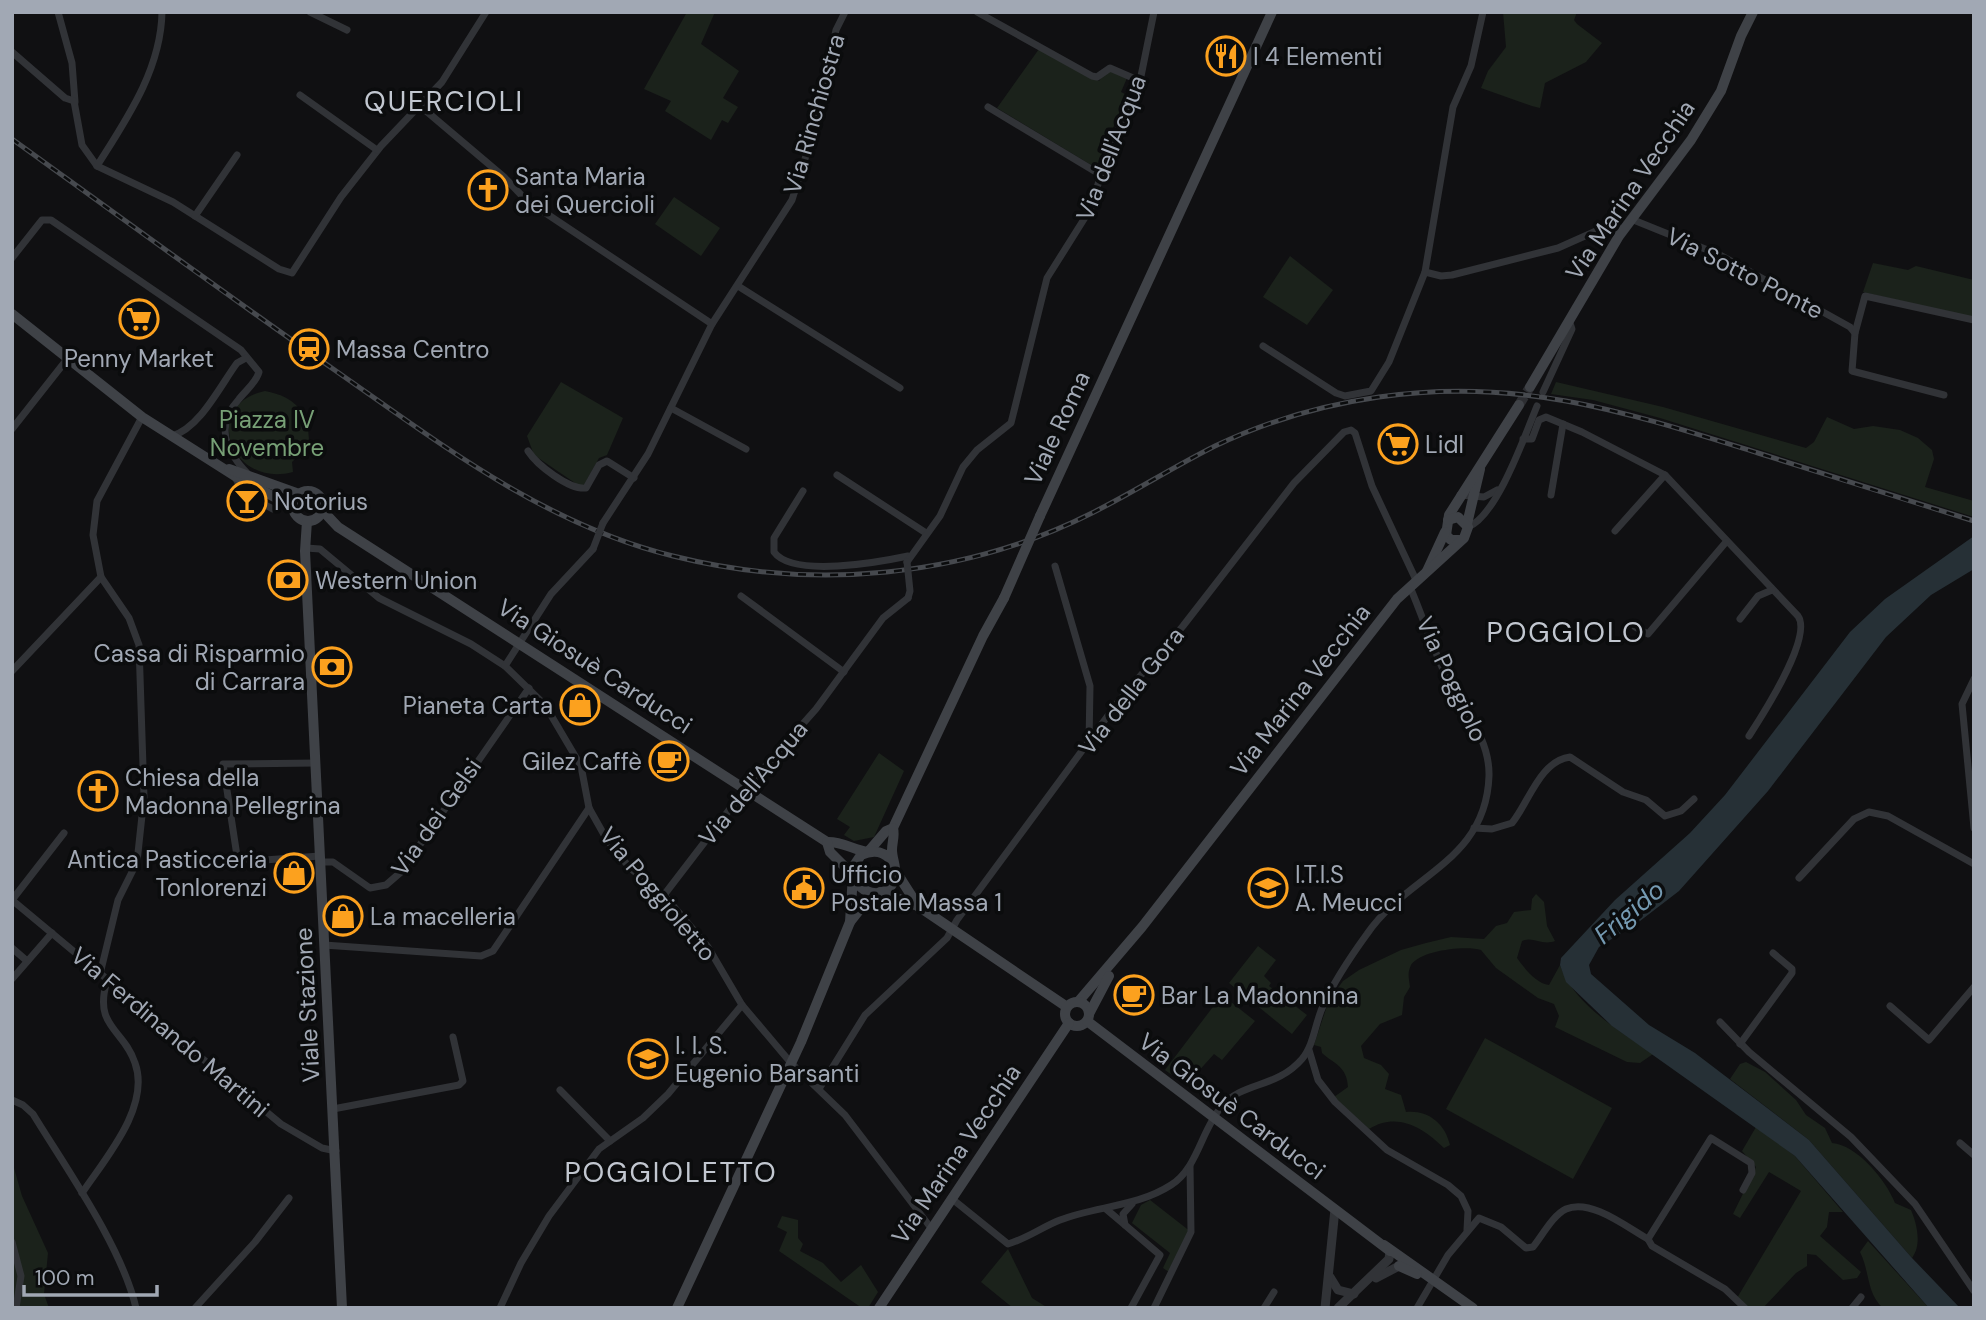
<svg xmlns="http://www.w3.org/2000/svg" width="1986" height="1320" font-family="'DM Sans',sans-serif">
<rect width="100%" height="100%" fill="#101012"/>
<g fill="#1b221b">
<polygon points="687,12 715,12 701,44 739,71 723,98 738,107 728,123 722,120 711,140 665,111 671,101 644,89"/>
<polygon points="1503,12 1577,12 1574,20 1577,24 1602,43 1586,62 1545,83 1540,108 1532,106 1481,88 1488,71 1506,47"/>
<polygon points="1039,49 1099,81 1107,70 1127,78 1121,92 1127,95 1096,168 997,108"/>
<polygon points="674,197 720,228 701,256 655,224"/>
<polygon points="1290,256 1333,290 1307,325 1263,297"/>
<polygon points="1873,263 1908,270 1916,266 1974,280 1974,318 1863,292"/>
<polygon points="561,382 623,418 607,455 599,458 584,485 578,485 534,455 527,436"/>
<polygon points="1556,382 1663,407 1806,448 1814,442 1827,417 1854,429 1873,426 1900,430 1918,438 1932,450 1934,459 1925,487 1974,501 1974,517 1660,418 1593,400 1551,394"/>
<path d="M265,391C297,397 310,414 309,446L292,462L293,472C231,489 200,405 265,391Z"/>
<polygon points="879,753 904,771 874,837 854,841 844,835 850,827 837,819"/>
<path d="M1536,894L1544,902L1547,926L1555,941C1542,946 1533,936 1522,941L1517,958C1525,969 1536,983 1549,985L1560,965C1573,1004 1620,1031 1653,1054L1640,1063L1627,1062L1555,1027L1559,1016L1554,1004L1538,998L1496,968L1481,950C1467,945 1420,950 1411,965C1407,973 1409,979 1410,987L1404,997L1402,1015L1380,1024L1361,1046L1364,1058L1381,1065L1389,1074L1385,1089L1401,1095L1406,1112C1428,1110 1445,1123 1450,1145L1444,1148C1424,1128 1397,1111 1369,1129L1334,1097L1348,1087C1347,1066 1334,1064 1322,1053L1321,1047L1314,1045L1329,1000L1343,981L1359,970L1401,950L1426,943L1451,937L1484,939L1496,926L1507,923L1514,912L1531,910L1532,899Z"/>
<polygon points="1258,946 1276,960 1264,976 1271,983 1269,986 1307,1015 1292,1034 1229,983"/>
<polygon points="1222,995 1255,1021 1222,1060 1214,1054 1186,1085 1165,1070"/>
<polygon points="1485,1038 1612,1108 1573,1179 1446,1109"/>
<path d="M1746,1062L1765,1072L1796,1100L1806,1115L1825,1128L1832,1143C1857,1145 1886,1180 1895,1203L1911,1210C1917,1224 1922,1245 1912,1258L1809,1140L1730,1079L1740,1064Z"/>
<polygon points="1756,1127 1795,1156 1843,1212 1829,1212 1827,1227 1820,1236 1861,1272 1857,1278 1843,1280 1816,1255 1807,1254 1807,1266 1796,1273 1763,1308 1747,1308 1737,1298 1801,1191 1769,1172 1740,1218 1733,1214 1756,1167 1742,1151"/>
<polygon points="12,1161 22,1196 48,1253 44,1294 49,1308 12,1308"/>
<polygon points="1150,1200 1191,1232 1172,1274 1163,1268 1170,1253 1132,1223 1141,1205"/>
<polygon points="782,1216 798,1220 798,1238 803,1244 800,1251 823,1263 841,1282 861,1265 878,1292 868,1308 862,1308 779,1251 787,1232 777,1227"/>
<path d="M1868,1241L1929,1308H1883C1866,1293 1870,1271 1860,1252Z"/>
<polygon points="1008,1249 1032,1298 1048,1308 1013,1308 981,1282"/>
</g>
<polygon fill="#263036" points="1974,536 1974,569 1931,595 1886,637 1768,791 1679,891 1640,921 1599,947 1589,965 1591,974 1649,1025 1695,1053 1809,1140 1912,1258 1960,1308 1929,1308 1795,1156 1612,1026 1566,982 1560,965 1561,958 1615,900 1690,833 1725,795 1850,632 1885,599"/>
<g fill="none" stroke-linecap="round" stroke-linejoin="round">
<polyline stroke="#2d2e32" stroke-width="10" stroke-dasharray="10 5" stroke-linecap="butt" points="1519,405 1530,387"/>
<g stroke="#313337" stroke-width="7">
<polyline points="58,12 72,63 75,102"/>
<polyline points="310,12 347,30"/>
<polyline points="977,12 1092,76 1097,77 1110,68 1140,81"/>
<polyline points="12,52 65,98 74,101 82,145 97,166 173,202 279,269 292,273 341,197 381,146 442,82 486,12"/>
<polyline points="300,95 377,150"/>
<polyline points="419,105 504,177 526,200 712,324"/>
<polyline points="988,107 1101,175"/>
<path d="M97,166C126,120 161,70 162,12"/>
<polyline points="195,216 237,155"/>
<polyline points="1631,219 1720,255 1850,327 1855,333 1852,371 1944,395"/>
<path d="M12,258L42,220H51L241,350L259,372C256,383 246,390 239,399C215,425 225,450 247,473"/>
<polyline points="1425,272 1441,276 1452,275 1558,248 1614,223 1618,225 1619,236"/>
<polyline points="738,286 900,388"/>
<polyline points="1855,333 1865,296 1974,320"/>
<polyline points="1263,346 1336,393 1345,396 1371,391 1389,362 1425,272 1453,107 1471,66 1483,12"/>
<polyline points="1543,392 1572,329 1569,320"/>
<polyline points="671,408 746,449"/>
<polyline points="12,429 68,358"/>
<path d="M172,436C200,428 220,386 237,363L246,358"/>
<path d="M1523,439H1532L1539,420L1546,417L1582,432L1665,475L1798,616C1813,637 1762,716 1749,736"/>
<path d="M528,451C537,465 569,490 586,488L599,465L607,461L634,478"/>
<polyline points="837,475 926,533"/>
<path d="M235,477C240,491 259,502 273,509L281,504"/>
<path d="M803,491L774,538V552C793,578 880,562 908,556"/>
<polyline points="1460,495 1484,497 1497,490"/>
<polyline points="1551,495 1563,424"/>
<polyline points="603,523 648,454 712,324 792,200 816,124 836,30 845,12"/>
<path d="M1468,527C1497,516 1525,435 1537,406"/>
<polyline points="1615,531 1665,475"/>
<polyline points="306,548 320,549 379,598 471,644 505,666 545,705 581,766 589,808 607,840 630,868 664,895 708,947 742,1005 791,1063 845,1115 931,1228"/>
<polyline points="907,562 940,516 963,467 977,450 1011,423 1047,278 1091,208 1106,157 1140,81 1154,12"/>
<polyline points="1055,566 1090,686 1089,743"/>
<polyline points="741,596 844,672"/>
<polyline points="1740,619 1758,596 1772,590"/>
<polyline points="1635,627 1648,634 1726,542"/>
<polyline points="505,666 551,594 593,549"/>
<polyline points="12,671 101,577 93,535 97,501 142,417"/>
<polyline points="1974,679 1962,704 1974,828"/>
<polyline points="316,763 223,764 237,856 252,861 320,856"/>
<path d="M1474,828L1492,829L1512,823C1529,802 1540,761 1570,757L1623,792L1646,800L1665,816L1681,811L1694,799"/>
<polyline points="320,862 333,862 370,888 386,885 401,872 529,688"/>
<polyline points="1799,878 1854,819 1869,812 1888,816 1974,864"/>
<polyline points="664,895 746,788 816,709 883,618 908,598"/>
<polyline points="12,900 281,1124 322,1148 336,1151"/>
<polyline points="12,900 64,833"/>
<polyline points="324,945 481,956 493,951 589,808"/>
<polyline points="12,948 27,961"/>
<polyline points="100,974 118,900 137,862 144,797 139,645 129,618 101,577"/>
<polyline points="12,979 52,933"/>
<polyline points="1890,1006 1929,1040 1974,987"/>
<polyline points="1720,1022 1749,1052 1851,1137 1915,1204 1974,1291"/>
<polyline points="1740,1044 1792,973 1792,969 1773,953"/>
<polyline points="1309,1050 1318,1080 1335,1102 1387,1150 1448,1185 1461,1196 1468,1211 1467,1230"/>
<polyline points="819,1089 865,1015 947,938 957,920 1118,702 1183,626 1294,483 1344,432 1351,430 1355,433 1372,486 1416,580"/>
<polyline points="560,1090 610,1141"/>
<path d="M12,1100L23,1105L33,1114C66,1168 122,1247 136,1308"/>
<polyline points="333,1109 459,1085 463,1081 453,1037"/>
<polyline points="1960,1143 1974,1155"/>
<path d="M82,1193C104,1160 151,1107 135,1063C124,1029 93,1027 107,981"/>
<path d="M951,1198L1008,1244C1028,1238 1042,1227 1060,1220C1096,1206 1137,1207 1171,1185C1198,1168 1201,1130 1222,1106C1243,1081 1276,1089 1302,1059C1314,1045 1315,1023 1323,1006C1334,981 1351,956 1367,934C1407,875 1486,862 1489,776C1490,739 1464,710 1448,680C1433,650 1423,617 1410,587"/>
<polyline points="1106,1209 1125,1225"/>
<polyline points="1648,1239 1652,1246 1725,1289 1745,1308"/>
<polyline points="12,1242 21,1276 16,1308"/>
<polyline points="195,1308 255,1242 289,1198"/>
<polyline points="500,1308 521,1263 549,1216 599,1149 643,1118 668,1094 742,1005"/>
<polyline points="1131,1308 1160,1255 1125,1225 1123,1214 1132,1204"/>
<polyline points="1154,1308 1191,1232 1190,1166"/>
<polyline points="1264,1308 1274,1292"/>
<path d="M1417,1308L1448,1255L1479,1218L1501,1227L1526,1248L1533,1247C1542,1236 1553,1215 1566,1209C1591,1198 1628,1228 1648,1239L1711,1138L1751,1163L1752,1173L1743,1190"/>
<polyline points="1852,1308 1861,1297"/>
</g>
<g stroke="#313337" stroke-width="9">
<polyline points="1330,1277 1338,1290 1354,1294"/>
<polyline points="1376,1278 1399,1266"/>
<polyline points="1325,1308 1335,1209"/>
<polyline points="1338,1308 1389,1259 1390,1251"/>
</g>
<g stroke="#3f4247" stroke-width="10">
<polyline points="12,314 142,417 235,476 293,507"/>
<polyline points="1530,387 1619,236 1691,140 1721,91 1741,36 1753,12"/>
<polyline points="229,469 299,494"/>
<circle cx="308" cy="506" r="15"/>
<path d="M322,510L338,527L827,842C841,841 854,850 868,852L886,831L893,828L983,636L1004,598"/>
<polyline points="1040,516 1272,12"/>
<polyline points="307,521 305,551 342,1308"/>
<polyline points="1467,524 1480,469"/>
<polyline points="1461,540 1451,540 1446,535 1449,515 1519,405"/>
<polyline points="1427,571 1445,532"/>
<polyline points="827,842 830,852 853,875 850,922"/>
<path d="M893,862C884,851 874,849 861,855L853,867C852,896 889,903 895,877C897,868 892,859 892,850C892,842 895,836 893,828"/>
<polyline points="895,870 918,906"/>
<polyline points="880,892 918,906 1067,1007"/>
<polyline points="1078,1002 1142,927 1397,599 1464,538 1468,527 1458,517 1448,520"/>
<circle cx="1077" cy="1014" r="12"/>
<polyline points="1089,1014 1109,976"/>
<polyline points="1087,1021 1390,1251"/>
<polyline points="1384,1245 1473,1308"/>
<polyline points="1399,1266 1417,1274"/>
<polyline points="677,1308 801,1042 850,922 873,893"/>
<polyline points="879,1308 1069,1023"/>
</g>
<g stroke="#46494e" stroke-width="5">
<path id="rail" d="M12,139C120,217 227,295 336,371C442,445 546,525 673,556C813,591 963,578 1092,513C1134,492 1173,467 1215,446C1267,421 1323,405 1379,397C1521,377 1626,412 1758,453C1830,476 1902,499 1974,521"/>
</g>
<use href="#rail" stroke="#0b0c0d" stroke-width="2.5" stroke-dasharray="8" stroke-linecap="butt"/>
<g stroke="#313337" stroke-width="7">
<polyline points="593,549 603,523"/>
<polyline points="907,562 910,591 908,598"/>
</g>
<polyline stroke="#3f4247" stroke-width="10" points="1004,598 1040,516"/>
</g>
<defs>
<g id="restaurant-ring" transform="scale(2.0125)"><circle r="9.5" fill="#0b0c0d" stroke="#fca11e" stroke-width="1.5"/><path d="M-5-6h1v4h1v-4h1v4h1v-4h1v5L-1.5 .5V6h-2V.5L-5-1ZM5-6V6H3V1.5H1.5Q1.5-4 5-6Z" fill="#fca11e"/></g>
<g id="church-ring" transform="scale(2.0125)"><circle r="9.5" fill="#0b0c0d" stroke="#fca11e" stroke-width="1.5"/><path d="M-1.2-6h2.4v3.5h3.3v2.4h-3.3V6h-2.4V-.1h-3.3v-2.4h3.3Z" fill="#fca11e"/></g>
<g id="supermarket-ring" transform="scale(2.0125)"><circle r="9.5" fill="#0b0c0d" stroke="#fca11e" stroke-width="1.5"/><path d="M-6-5.5h2.5l.6 2H6L4.5 2H-2.5L-4.4-4H-6ZM-1.5 3.2a1.3 1.3 0 1 0 .1 0ZM3 3.2a1.3 1.3 0 1 0 .1 0Z" fill="#fca11e"/></g>
<g id="station-ring" transform="scale(2.0125)"><circle r="9.5" fill="#0b0c0d" stroke="#fca11e" stroke-width="1.5"/><path d="M-3-6H3Q5-6 5-4V2Q5 4 3 4L4.5 6H3L1.5 4h-3L-3 6H-4.5L-3 4Q-5 4-5 2V-4Q-5-6-3-6ZM-3.5-4v3h7v-3ZM-3.5 1v1.5H-2V1ZM2 1v1.5H3.5V1Z" fill="#fca11e"/></g>
<g id="bar-ring" transform="scale(2.0125)"><circle r="9.5" fill="#0b0c0d" stroke="#fca11e" stroke-width="1.5"/><path d="M-6-5H6L.8 .8V4.5H3.5V6h-7V4.5H-.8V.8Z" fill="#fca11e"/></g>
<g id="bank-ring" transform="scale(2.0125)"><circle r="9.5" fill="#0b0c0d" stroke="#fca11e" stroke-width="1.5"/><path d="M-6-4H6V4H-6ZM0-2.3a2.3 2.3 0 1 0 0 4.6a2.3 2.3 0 1 0 0-4.6Z" fill="#fca11e"/></g>
<g id="shop-ring" transform="scale(2.0125)"><circle r="9.5" fill="#0b0c0d" stroke="#fca11e" stroke-width="1.5"/><path d="M-5-2.5h2.3a2.7 3.5 0 0 1 5.4 0H5L5.5 6h-11ZM-1.5-2.5h3a1.5 2.3 0 0 0-3 0Z" fill="#fca11e"/></g>
<g id="cafe-ring" transform="scale(2.0125)"><circle r="9.5" fill="#0b0c0d" stroke="#fca11e" stroke-width="1.5"/><path d="M-5.5-4.5H6V0H3Q3 3.5 0 3.5H-2.5Q-5.5 3.5-5.5 0ZM3-3.2v2h1.7v-2ZM-6 4.5H4V6H-6Z" fill="#fca11e"/></g>
<g id="civic-ring" transform="scale(2.0125)"><circle r="9.5" fill="#0b0c0d" stroke="#fca11e" stroke-width="1.5"/><path d="M-.6-6.5H3V-4.5H.6V-3L4-1V1h2V6H-6V1h2V-1L-.6-3ZM-1.2 2.5V6h2.4V2.5Z" fill="#fca11e"/></g>
<g id="school-ring" transform="scale(2.0125)"><circle r="9.5" fill="#0b0c0d" stroke="#fca11e" stroke-width="1.5"/><path d="M0-5L7-2L0 1L-7-2ZM-4 1L0 2.5L4 1V4Q0 6-4 4Z" fill="#fca11e"/></g>
</defs>
<g fill-rule="evenodd">
<use href="#restaurant-ring" x="1226" y="56"/>
<use href="#church-ring" x="488" y="190"/>
<use href="#supermarket-ring" x="139" y="319"/>
<use href="#station-ring" x="309" y="349"/>
<use href="#supermarket-ring" x="1398" y="444"/>
<use href="#bar-ring" x="247" y="501"/>
<use href="#bank-ring" x="288" y="580"/>
<use href="#bank-ring" x="332" y="667"/>
<use href="#shop-ring" x="580" y="705"/>
<use href="#cafe-ring" x="669" y="761"/>
<use href="#church-ring" x="98" y="791"/>
<use href="#shop-ring" x="294" y="873"/>
<use href="#civic-ring" x="804" y="888"/>
<use href="#school-ring" x="1268" y="888"/>
<use href="#shop-ring" x="343" y="916"/>
<use href="#cafe-ring" x="1134" y="995"/>
<use href="#school-ring" x="648" y="1059"/>
</g>
<g text-anchor="middle" dominant-baseline="central" stroke-width="7" stroke-linejoin="round" paint-order="stroke">
<g font-size="24" fill="#a1a8b4" stroke="#0b0c0d" text-anchor="start">
<text x="1253" y="56">I 4 Elementi</text>
<text x="515" y="176">Santa Maria<tspan x="515" dy="28">dei Quercioli</tspan></text>
<text x="336" y="349">Massa Centro</text>
<text x="139" y="358" text-anchor="middle">Penny Market</text>
<text x="1425" y="444">Lidl</text>
<text x="274" y="501">Notorius</text>
<text x="315" y="580">Western Union</text>
<text x="305" y="653" text-anchor="end">Cassa di Risparmio<tspan x="305" dy="28">di Carrara</tspan></text>
<text x="553" y="705" text-anchor="end">Pianeta Carta</text>
<text x="642" y="761" text-anchor="end">Gilez Caffè</text>
<text x="125" y="777">Chiesa della<tspan x="125" dy="28">Madonna Pellegrina</tspan></text>
<text x="267" y="859" text-anchor="end">Antica Pasticceria<tspan x="267" dy="28">Tonlorenzi</tspan></text>
<text x="831" y="874">Ufficio<tspan x="831" dy="28">Postale Massa 1</tspan></text>
<text x="1295" y="874">I.T.I.S<tspan x="1295" dy="28">A. Meucci</tspan></text>
<text x="370" y="916">La macelleria</text>
<text x="1161" y="995">Bar La Madonnina</text>
<text x="675" y="1045">I. I. S.<tspan x="675" dy="28">Eugenio Barsanti</tspan></text>
</g>
<g font-size="24" fill="#a1a8b4" stroke="#0b0c0d">
<text transform="translate(814 114) rotate(-74)">Via Rinchiostra</text>
<text transform="translate(1111 148) rotate(-69)">Via dell'Acqua</text>
<text transform="translate(1630 190) rotate(-56)">Via Marina Vecchia</text>
<text transform="translate(1745 273) rotate(27)">Via Sotto Ponte</text>
<text transform="translate(1057 428) rotate(-65)">Viale Roma</text>
<text transform="translate(595 666) rotate(33)">Via Giosuè Carducci</text>
<text transform="translate(1452 679) rotate(65)">Via Poggiolo</text>
<text transform="translate(1300 690) rotate(-52)">Via Marina Vecchia</text>
<text transform="translate(1131 691) rotate(-52)">Via della Gora</text>
<text transform="translate(753 783) rotate(-50)">Via dell'Acqua</text>
<text transform="translate(436 817) rotate(-55)">Via dei Gelsi</text>
<text transform="translate(658 894) rotate(50)">Via Poggioletto</text>
<text transform="translate(307 1005) rotate(-93)">Viale Stazione</text>
<text transform="translate(170 1032) rotate(40)">Via Ferdinando Martini</text>
<text transform="translate(1232 1106) rotate(37)">Via Giosuè Carducci</text>
<text transform="translate(956 1154) rotate(-56)">Via Marina Vecchia</text>
</g>
<g font-size="24" fill="#77a076" stroke="#0b0c0d">
<text x="267" y="419">Piazza IV<tspan x="267" dy="28">Novembre</tspan></text>
</g>
<g font-size="26" font-style="italic" fill="#759ab2" stroke="#0b0c0d">
<text transform="translate(1629 912) rotate(-40)">Frigido</text>
</g>
<g font-size="28" letter-spacing="2" fill="#c2c7d0" stroke="#0b0c0d">
<text x="444" y="101">QUERCIOLI</text>
<text x="1566" y="632">POGGIOLO</text>
<text x="671" y="1172">POGGIOLETTO</text>
</g>
</g>
<rect width="1986" height="1320" fill="none" stroke="#a1a8b4" stroke-width="28"/>
<path d="M24 1285v10h133v-10" fill="none" stroke="#a1a8b4" stroke-width="3.5"/>
<text x="35" y="1285" font-size="21" fill="#a1a8b4" stroke="#0b0c0d" stroke-width="5" paint-order="stroke">100 m</text>
</svg>
